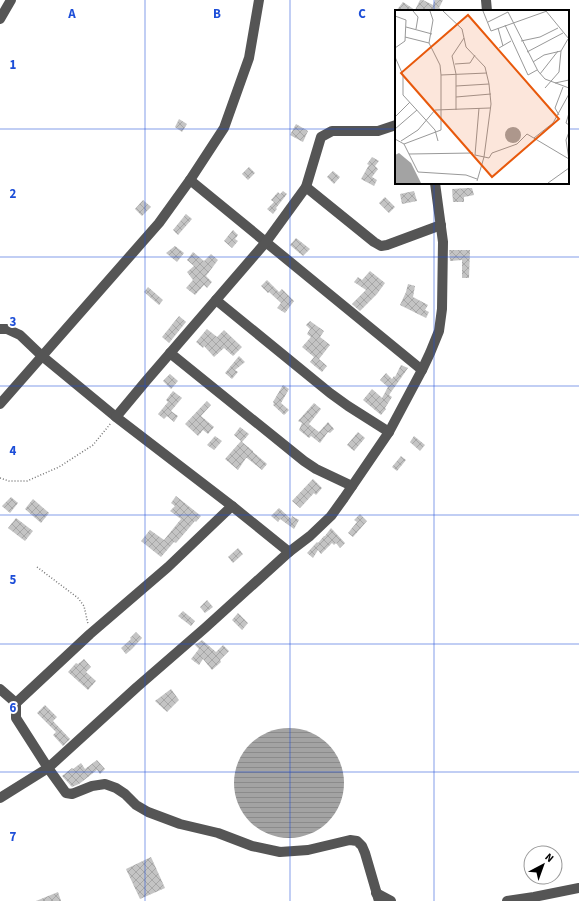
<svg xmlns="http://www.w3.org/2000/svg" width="579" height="901" font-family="'Source Sans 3',sans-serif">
<defs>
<pattern id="water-rules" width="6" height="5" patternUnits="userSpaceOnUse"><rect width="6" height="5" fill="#a3a3a3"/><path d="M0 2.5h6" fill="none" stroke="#8b8b8b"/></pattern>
<pattern id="building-cross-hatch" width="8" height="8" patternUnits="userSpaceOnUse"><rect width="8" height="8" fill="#c4c4c4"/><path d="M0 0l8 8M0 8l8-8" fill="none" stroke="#a7a7a7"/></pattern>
</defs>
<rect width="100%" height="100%" fill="#fff"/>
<circle fill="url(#water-rules)" cx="289" cy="783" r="55"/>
<g fill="url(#building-cross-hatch)">
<polygon points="420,0 423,0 433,5 435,0 443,0 439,8 443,11 396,11 403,2 415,10"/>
<polygon points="179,119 187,124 182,132 175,127"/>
<polygon points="296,124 308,131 303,142 290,135"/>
<polygon points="372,157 379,161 375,166 378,169 372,177 377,180 374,186 361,179 369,165 367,164"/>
<polygon points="249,167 255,173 248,180 242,174"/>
<polygon points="333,171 340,177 334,184 327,177"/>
<polygon points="468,188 472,188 474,195 464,197 464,202 453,202 452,189"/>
<polygon points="283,191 287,194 276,208 277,209 273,214 267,209 274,202 271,200 278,192 280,194"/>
<polygon points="414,191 417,201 402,204 400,194"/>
<polygon points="385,197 395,207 389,213 379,203"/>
<polygon points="143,200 151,207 142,216 135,209"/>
<polygon points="186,214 192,219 178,235 173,230"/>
<polygon points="233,230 238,235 235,239 238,241 232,248 224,241"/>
<polygon points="296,238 310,249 303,256 290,245"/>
<polygon points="175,246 184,253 177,262 166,253"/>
<polygon points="449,250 470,250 469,278 462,278 462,260 450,261"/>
<polygon points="193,252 204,261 211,254 218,260 206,276 212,282 207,288 204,285 195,295 186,288 193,280 187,272 194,266 187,260"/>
<polygon points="370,271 385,283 377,294 360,311 352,304 366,290 354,282 358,277 362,280"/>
<polygon points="267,280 279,292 282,289 294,301 285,313 277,308 281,303 269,292 268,293 261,286"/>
<polygon points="408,284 415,286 413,297 428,305 425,310 429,312 426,318 400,305 406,292"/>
<polygon points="148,287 163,300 159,305 144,292"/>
<polygon points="179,316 186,322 169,343 162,337"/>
<polygon points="310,321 324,331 320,337 330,345 319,359 327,366 322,372 310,362 314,357 302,347 311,337 307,334 310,329 306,325"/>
<polygon points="207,329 217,337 224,330 242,347 233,356 224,348 214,357 204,346 203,348 196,342"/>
<polygon points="239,356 245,362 235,370 238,372 232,379 225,373"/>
<polygon points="401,365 408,368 389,395 392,397 385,408 386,409 381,415 363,400 372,389 382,398 388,387 380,380 386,373 392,379 394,376 395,377"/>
<polygon points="170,374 178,381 171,389 163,381"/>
<polygon points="283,385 289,389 281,403 289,410 284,415 273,405 274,404 273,402"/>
<polygon points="173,391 182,398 171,411 178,416 174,422 167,416 164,419 158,414 168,402 166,400"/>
<polygon points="207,401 211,405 201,416 214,427 208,434 203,430 198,436 185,424"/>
<polygon points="314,403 321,409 309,424 310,425 319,432 328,422 334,429 330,433 328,432 320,443 311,436 309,438 299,430 302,423 298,421"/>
<polygon points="240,427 249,434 242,442 253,451 253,452 267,464 262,470 247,458 246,458 238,470 225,459 241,441 234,435"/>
<polygon points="358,432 365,438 354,451 347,445"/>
<polygon points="215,436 222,441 214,450 207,445"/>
<polygon points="414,436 425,445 420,451 410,442"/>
<polygon points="401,456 406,460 397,471 392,467"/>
<polygon points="313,479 322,488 316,495 314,493 300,508 292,501"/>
<polygon points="176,496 201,516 196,522 195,521 176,543 174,542 161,557 141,541 150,530 164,540 181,519 170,511 175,506 171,503"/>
<polygon points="11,497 18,503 10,513 2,506"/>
<polygon points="33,499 49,513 41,523 25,509"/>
<polygon points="279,508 291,519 292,516 299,520 294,529 280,519 278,522 271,516"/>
<polygon points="360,514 367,521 353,537 348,533 357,522 354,520"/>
<polygon points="16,518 33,531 25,541 8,528"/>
<polygon points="331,528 345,543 340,548 336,543 334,545 332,543 321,554 318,550 313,558 307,553 317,542 318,543 324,536 325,536"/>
<polygon points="238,548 243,554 233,563 228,557"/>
<polygon points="207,600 213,607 205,613 200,607"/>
<polygon points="183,611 195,621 191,626 178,616"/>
<polygon points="238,613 248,623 242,630 232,620"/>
<polygon points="136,632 142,638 132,649 126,654 121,648 131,639 130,638"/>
<polygon points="202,640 216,652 223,645 229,651 220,660 221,662 212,670 203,659 199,665 191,659 199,649 195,645"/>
<polygon points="84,659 91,667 86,672 96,681 88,690 68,672 76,663 78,664"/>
<polygon points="171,689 179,700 167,712 155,701"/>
<polygon points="45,705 57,717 53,721 70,739 63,746 53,735 56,732 37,713"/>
<polygon points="97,760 105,769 100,774 97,770 79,784 72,787 62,776 72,768 73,769 81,763 85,769"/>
<polygon points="151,857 165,888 140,899 126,869"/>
<polygon points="58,892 61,901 36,901"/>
</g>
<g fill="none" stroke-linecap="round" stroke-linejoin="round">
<g stroke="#777" stroke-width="1.5" stroke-dasharray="1 2" stroke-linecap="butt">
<polyline points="0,478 9,481 27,481 59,467 93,445 111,423"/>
<polyline points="37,567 78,598 84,606 88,624"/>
</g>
<g stroke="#555" stroke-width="10">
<polyline points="486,0 487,11"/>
<polyline points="0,19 11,0"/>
<polyline points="190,180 422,370"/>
<polyline points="306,187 374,242 381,246 387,245 441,225"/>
<polyline points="216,300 330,393 348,406 389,432"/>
<polyline points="0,329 7,329 20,335 42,356 116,417 232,506 289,552"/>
<polyline points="170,353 304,461 316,469 352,486"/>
<polyline points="0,404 159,223 190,180 224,128 249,58 259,0"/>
<polyline points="116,417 146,381 266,242 306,187 321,137 332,131 378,131 396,125"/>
<polyline points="232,506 168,567 90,634 16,703 16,718 48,768 66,793 72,794 92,786 105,784 116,788 125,794 136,805 148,812 180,824 218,833 252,846 280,852 308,850 350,840 357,841 362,846 365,853 379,901"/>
<polyline points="0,689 16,703"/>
<polyline points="0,798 48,768 137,687 205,628 289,552 310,536 331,516 344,498 389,432 422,370 430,353 439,331 442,309 443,242 435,183"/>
<polyline points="376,893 391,901"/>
<polyline points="507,901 534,897 579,888"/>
</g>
</g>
<path fill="none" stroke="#1d4ed8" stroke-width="1" stroke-opacity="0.55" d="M145,0V901M290,0V901M434,0V11M0,129H396M568,129H579M434,183V901M0,257H579M0,386H579M0,515H579M0,644H579M0,772H579"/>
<g transform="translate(395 10)">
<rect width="174" height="174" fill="#fff"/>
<path d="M110 125a8 8 0 1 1 16 0a8 8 0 1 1-16 0ZM4,143L16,153L26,173H0V145Z" fill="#a3a3a3"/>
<path fill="none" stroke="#999" stroke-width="1" d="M18,1L23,7L21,19M48,1L67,19L71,37L90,57L94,74L96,94L89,147L82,171M88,1L96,21L152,1M151,1L174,29M0,6L11,10L10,31L0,38M93,12L113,2L143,61L150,69L174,78M110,15L133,65L142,60M11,17L37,24M103,18L108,36M10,27L34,33M126,31L145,27L163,18M104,38L116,31M132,42L168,23M0,47L8,65V85L40,120L43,131M138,52L149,45L166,41M60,54L75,53L80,45M145,64L163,41M46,65L92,63M160,73L174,70M61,76L94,74M150,78L164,62L166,41L173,29M61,87L96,84M84,98L80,145L94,148L97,143L122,134L132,124L174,149M61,100V64L57,46L69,28M174,103L171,113L174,115M164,105L160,98L168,77M0,107L15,92M0,119L22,100M139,128L158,113L174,84M0,129L9,134L23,162L71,165L82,169M6,131L23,120L40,100L95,98M9,134L46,120V65L45,55L34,33L38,10L35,1M14,144L78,143M174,150L171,130L174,122M153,173L174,158"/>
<path fill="#e8590c" fill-opacity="0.15" stroke="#e8590c" stroke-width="2" d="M73,5L164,109L97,167L6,63Z"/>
<rect width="174" height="174" fill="none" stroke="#000" stroke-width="2"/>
</g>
<g font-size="13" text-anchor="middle" font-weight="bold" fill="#1d4ed8" stroke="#fff" stroke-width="4" stroke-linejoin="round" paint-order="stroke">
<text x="72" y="18">A</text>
<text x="217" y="18">B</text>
<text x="362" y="18">C</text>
<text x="13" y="69">1</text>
<text x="13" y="198">2</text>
<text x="13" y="326">3</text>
<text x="13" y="455">4</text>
<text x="13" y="584">5</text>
<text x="13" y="712">6</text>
<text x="13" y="841">7</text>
</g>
<g transform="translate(543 865) rotate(41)"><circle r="19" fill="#ffffff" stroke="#999999"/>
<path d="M0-3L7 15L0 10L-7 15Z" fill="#000000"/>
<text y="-6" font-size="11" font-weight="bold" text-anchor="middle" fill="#000000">N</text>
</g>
</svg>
